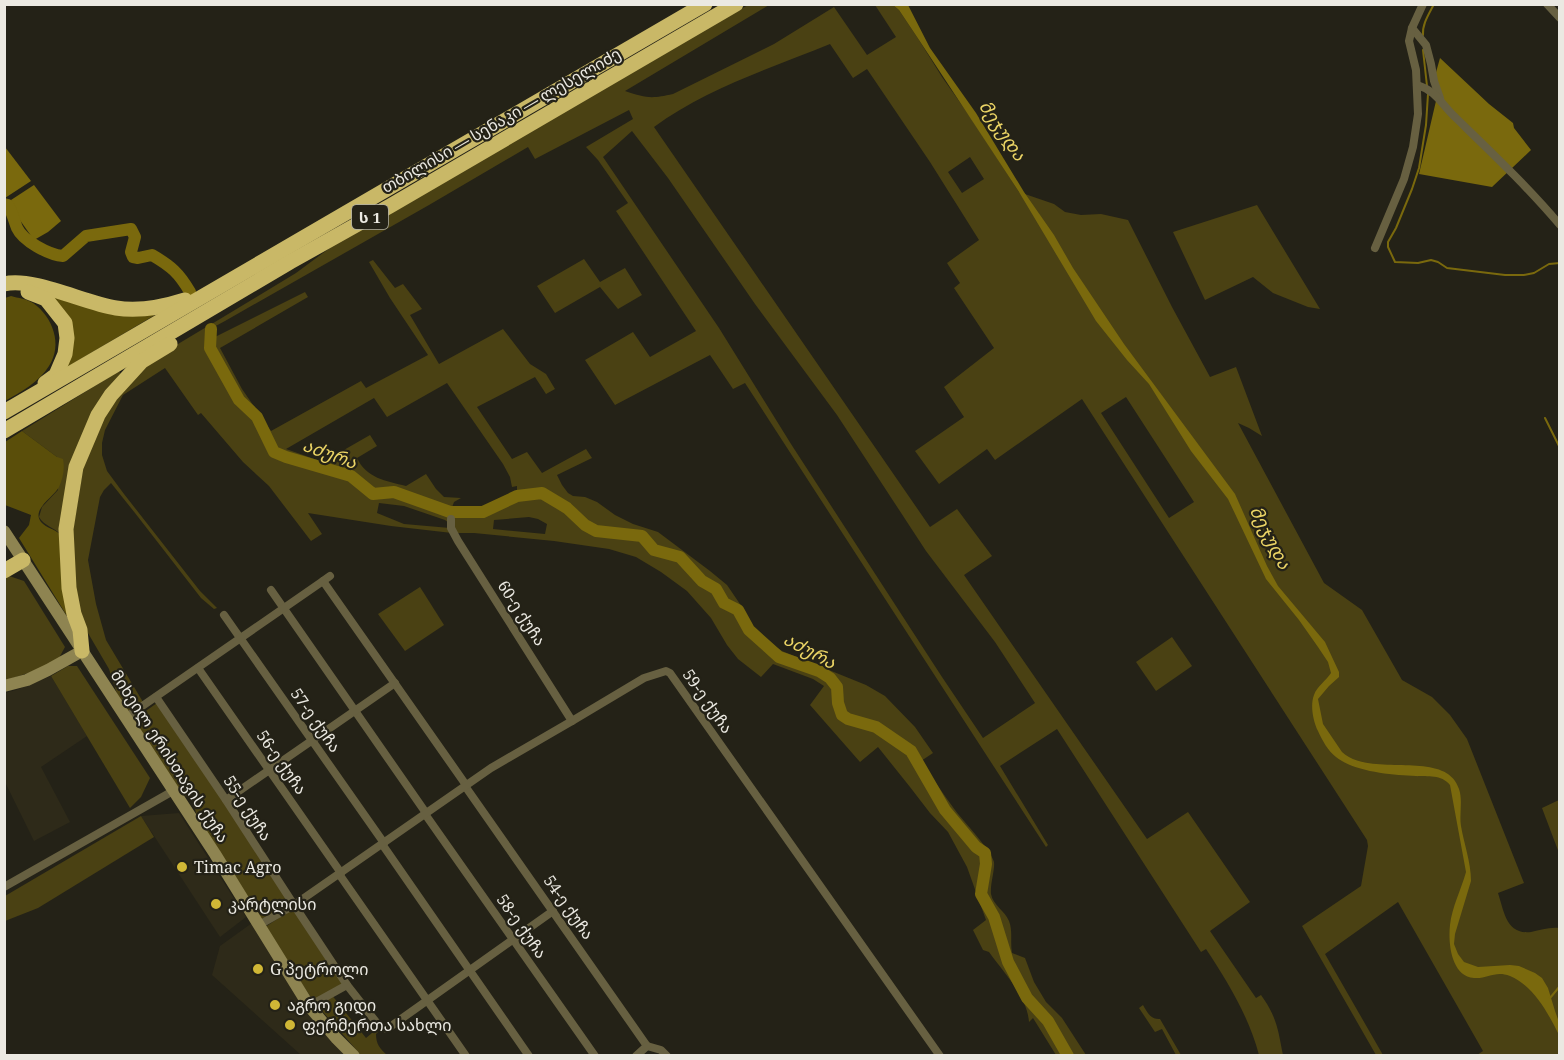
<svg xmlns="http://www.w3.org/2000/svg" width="1564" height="1060" font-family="'Noto Serif','Noto Sans Georgian',serif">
<rect width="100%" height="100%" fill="#242217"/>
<g fill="#2e2a19">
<polygon points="51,676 87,736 41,767 70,822 34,841 5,782 5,693 16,690"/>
<polygon points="179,813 246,917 220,937 141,816"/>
<polygon points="252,923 333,1044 346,1055 301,1055 212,975 220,946"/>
</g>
<g fill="#4a4113" fill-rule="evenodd">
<path d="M748,5H769L625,91C646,98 651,99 673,94L774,44L834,7L867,55L896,37L875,5H893L899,10L919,40L942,77L971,118L1019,192L1054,204L1065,212L1081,215L1101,214L1128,220L1172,307L1210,377L1236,367L1262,436L1249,428L1238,423L1324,583L1362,610L1402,680L1432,697L1450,715L1467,739L1524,883L1498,893C1504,911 1506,935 1531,932C1541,930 1549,927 1559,928V1055H1477L1483,1051L1398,902L1325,954L1383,1055H1376L1302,926L1361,886L1368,846L1367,840L1082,399L995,460L987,449L939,484L915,451L964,417L944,387L994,348L954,288L960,283L947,263L979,240L930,162L867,69L853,78L830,44C771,68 705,89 654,127L930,527L957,509L992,556L964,575L1147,839L1188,812L1250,902L1210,931L1256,998L1261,995C1277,1017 1278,1030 1283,1055H1259C1249,1017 1228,982 1206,949L1201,952L1057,729L1000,766L1048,845L1046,847L745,383L733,389L710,355L615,405L585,360L633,332L650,357L696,331L616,211L628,203L598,160L586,147L633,119L629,110L535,159L528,147L429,205L225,321L212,328L210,325L296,273L350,233ZM632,131L668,178L755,304L837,415L926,551L995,642L1035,703L983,738L942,677L791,444L719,328L603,157ZM970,157L984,179L962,193L948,172ZM1126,397L1194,502L1169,518L1101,413Z"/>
<polygon points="1257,205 1320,309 1308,307 1273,293 1253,277 1205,300 1173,232"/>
<polygon points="584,259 600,282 625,268 642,295 618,309 600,287 555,313 537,286"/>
<path d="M373,260L395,288L403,284L422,309L410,315L439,364L503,329L530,364L546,374L555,389L546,394L535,377L477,407L512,459L527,452L542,473L586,449L592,458L557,475L562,485L568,493L573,496L585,497L597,502L615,515L633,524L658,532L710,571L727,585L742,607L750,623L762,637L782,651L866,685L885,696L915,727L933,753L921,761C932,777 943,794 955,810C964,822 991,850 994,862C995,870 990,884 991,894C993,905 1005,911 1009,921C1013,931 1010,942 1012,953L1025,958L1034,982L1046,1002L1062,1018L1086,1055H1056L1033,1018L1029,1022C1027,996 1004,973 989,952L983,950L973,930L986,920L967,867L948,832L930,813L910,787L878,747L860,762L810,705L824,686L813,679L773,664L761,677L738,659L727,645L711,618L687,591L661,572L636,557L609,549L554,541L474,533H456L453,527V512H483L517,496V486L512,487L510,477L503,464L447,383L387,417L374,398L286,449L323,462L370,435L377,446L357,458C366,478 386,481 406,486L426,474L436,489L444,497L461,498L454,502L451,510L394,490L373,492L350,473L276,451L270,441L258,416L241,399L212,347L213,338L305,292L308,297L220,348L242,389L271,431L361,381L366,388L428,355L390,298L369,262ZM529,517L538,519L547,524L545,534L493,529L494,520Z"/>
<polygon points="208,326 210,329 209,348 238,401 255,419 266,444 273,454 351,479 372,496 395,495 451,513 449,523 445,520 404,506 379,503 377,513 404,524 450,528 452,533 391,526 308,513 322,534 311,541 269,486 243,462 201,413 198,415 165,368 123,395 105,430 102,443 102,455 107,471 124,494 200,591 217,608 214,609 201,598 135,513 111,483 104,490 100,497 88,560 96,604 106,640 143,702 128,711 117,694 109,669 78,616 71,542 85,458 105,413 148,362"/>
<path d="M119,371L122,376L107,397L61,535C54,527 44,526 39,517L42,507L58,490L57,457L22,431Z"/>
<polygon points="9,576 24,581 65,647 59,658 46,667 4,681 4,578"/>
<polygon points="420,587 444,625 405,651 378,614"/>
<polygon points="1172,637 1192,666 1156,691 1136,662"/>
<polygon points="68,666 77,666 150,778 141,797 130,808 51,676"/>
<polygon points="157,703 293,902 261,921 198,821 193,801 178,791 133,720"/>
<polygon points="1559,800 1559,853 1542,808"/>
<polygon points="141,816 154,837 38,908 5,921 5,896"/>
<polygon points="293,909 343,984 314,1002 265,927"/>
<path d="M331,994L366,1038L378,1028L380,1030L376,1034C376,1044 380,1049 387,1055H361L315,1003Z"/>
<path d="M1143,1005C1147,1012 1151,1020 1160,1019L1181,1055H1176L1162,1029L1155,1032L1139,1008Z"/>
</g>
<g fill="#5a4e0a">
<polygon points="53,293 117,315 155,315 62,370 69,348 49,299"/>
<path d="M11,296C18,298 27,299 33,303C53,317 63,345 49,366C39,382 21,392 5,401V298Z"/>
<path d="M22,431L57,457L63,459C65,468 63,479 59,487C54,497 31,509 41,522C46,528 55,529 61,535L67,616L19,538L29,525L31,515L5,505V442Z"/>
</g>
<g fill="#7a690d">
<path d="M893,5H908L930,48L976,113L1024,192L1054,235L1073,268L1124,344L1235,494L1267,566L1278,586L1325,642L1339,672V677L1329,686L1318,699L1323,724L1342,752C1371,779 1446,748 1459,789C1463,801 1459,814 1461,826C1464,844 1471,862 1471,881L1455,934L1454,944L1458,954L1464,962L1478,967L1510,965L1519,966L1535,973L1542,978L1548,988L1555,1011L1559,1022V1035C1548,1013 1534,986 1510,976C1495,970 1488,979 1474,978C1451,976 1448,943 1450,925C1452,907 1461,890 1466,872L1450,785C1441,774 1428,777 1416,776C1392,775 1355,772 1336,757C1328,751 1322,740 1318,731C1313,721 1310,705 1314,695C1317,686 1326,681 1331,673L1328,662L1318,647L1299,620L1266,579L1228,499L1191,451L1149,384L1127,360L1096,321L1019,192L919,40L899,10Z"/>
<polygon points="1440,58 1489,104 1513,123 1514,128 1531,150 1492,187 1419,174 1439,88 1435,76"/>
<polygon points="5,147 31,181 5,198 4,198"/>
<polygon points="34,185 61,221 48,232 34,240 17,216 11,200"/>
</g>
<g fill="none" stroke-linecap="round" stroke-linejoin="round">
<g stroke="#7a690d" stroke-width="2">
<path d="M1423,35C1422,24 1429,14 1434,4"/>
<polyline points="1423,50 1427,86"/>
<polyline points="1428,94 1426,125 1419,168 1412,189 1396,228 1388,242 1388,247 1395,262 1418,263 1431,260 1438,262 1447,268 1505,275 1524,275 1534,273 1549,264 1560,263"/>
<polyline points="1545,418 1560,448"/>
<polyline points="1550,998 1560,986"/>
</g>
<g stroke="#7a690d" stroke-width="12">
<path d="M4,204L8,205C12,212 14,220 17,228C23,241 49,255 63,256L86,236L131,229L135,237L131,252L133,257L138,258L152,255C171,266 179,273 190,292"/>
<polyline points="211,329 210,348 239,400 257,417 274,452 286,457 351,476 373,494 394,492 450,512 483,512 517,496 542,493 567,508 585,525 596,531 642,536 654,550 680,557 702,581 716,589 724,603 738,610 749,630 779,657 819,671 830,678 837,687 838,703 842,715 848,719 876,727 911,751 945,810 976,847 985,853 986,864 981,894 994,917 1008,962 1027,998 1048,1021 1068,1056"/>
</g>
<g stroke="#676041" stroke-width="8">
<polyline points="1547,4 1560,18"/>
<polyline points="1412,28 1426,45 1431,64 1434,81 1440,98"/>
<path d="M1417,85C1437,91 1441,104 1455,117C1491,152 1527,186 1560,225"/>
<polyline points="1375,248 1404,179 1413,147 1418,114 1416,70 1409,41 1412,28 1423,4"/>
<polyline points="451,519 451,528 458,541 572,721"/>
<polyline points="330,576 323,581 466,785"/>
<polyline points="271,590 426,813"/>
<polyline points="224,615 384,843"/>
<polyline points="198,668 341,873"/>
<polyline points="156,697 226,800 294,905 347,985 380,1027 387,1029 553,911"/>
<polyline points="125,718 323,581"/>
<polyline points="465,786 647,1046"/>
<polyline points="226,800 395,683"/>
<polyline points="425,814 595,1056"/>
<polyline points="382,844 529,1056"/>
<polyline points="339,874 466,1056"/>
<polyline points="4,887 173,791"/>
<polyline points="259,925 294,905 491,768 572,721 644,678 666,671 670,673 940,1056"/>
<polyline points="309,1006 347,985"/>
<polyline points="647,1046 661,1050 667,1056"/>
<polyline points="636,1056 647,1046"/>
</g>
<g stroke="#8e8451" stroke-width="12">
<polyline points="4,531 215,854 309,1006 336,1038 354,1056"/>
<polyline points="4,686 27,680 48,670 82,651"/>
</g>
<g stroke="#c9b867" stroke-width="15">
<path d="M4,284C34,277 84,303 116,308C139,312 163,307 185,300"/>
<polyline points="28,292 46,299 65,323 67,338 65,354 56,375 45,383"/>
<polyline points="4,412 705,4"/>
<polyline points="4,431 290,262 390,206 736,4"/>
<polyline points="4,571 23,560"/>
<polyline points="82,651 80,630 74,614 69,588 66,529 76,467 98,415 111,395 142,361 170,344"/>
</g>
</g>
<g fill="#d0b736" stroke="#242217" stroke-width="2">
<circle cx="182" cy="867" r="6"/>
<circle cx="216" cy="904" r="6"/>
<circle cx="258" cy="969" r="6"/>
<circle cx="275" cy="1005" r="6"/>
<circle cx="290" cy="1025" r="6"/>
</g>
<g text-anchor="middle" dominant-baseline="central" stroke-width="4.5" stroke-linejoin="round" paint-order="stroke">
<rect fill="#242217" stroke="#afada5" stroke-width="1.5" x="352" y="205" width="36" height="24" rx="4.5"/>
<g font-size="15" font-weight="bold" fill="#ebe9e2">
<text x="370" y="217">ს 1</text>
</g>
<g font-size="16" fill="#ebe9e2" stroke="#242217">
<text transform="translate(501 120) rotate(-30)">თბილისი — სენაკი — ლესელიძე</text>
<text transform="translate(522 613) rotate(57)">60-ე ქუჩა</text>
<text transform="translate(708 701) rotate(55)">59-ე ქუჩა</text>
<text transform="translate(316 720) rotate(55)">57-ე ქუჩა</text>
<text transform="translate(170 756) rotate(57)">მიხეილ ერისთავის ქუჩა</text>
<text transform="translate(282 762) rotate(55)">56-ე ქუჩა</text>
<text transform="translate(248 808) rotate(57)">55-ე ქუჩა</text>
<text transform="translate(569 907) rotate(55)">54-ე ქუჩა</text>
<text transform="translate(522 926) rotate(55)">58-ე ქუჩა</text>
</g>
<g font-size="16" fill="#ebe9e2" stroke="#242217" text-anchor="start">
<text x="194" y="867">Timac Agro</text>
<text x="228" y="904">კარტლისი</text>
<text x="270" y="969">G პეტროლი</text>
<text x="287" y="1005">აგრო გიდი</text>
<text x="302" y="1025">ფერმერთა სახლი</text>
</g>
<g font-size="18" font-style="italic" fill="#ebd465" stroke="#242217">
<text transform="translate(1003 130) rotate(56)">მეჯუდა</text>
<text transform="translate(330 453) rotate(20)">აძურა</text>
<text transform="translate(1271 537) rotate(63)">მეჯუდა</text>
<text transform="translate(810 650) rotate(28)">აძურა</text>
</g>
</g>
<rect width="1564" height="1060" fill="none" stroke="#ebe9e2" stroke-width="12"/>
</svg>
